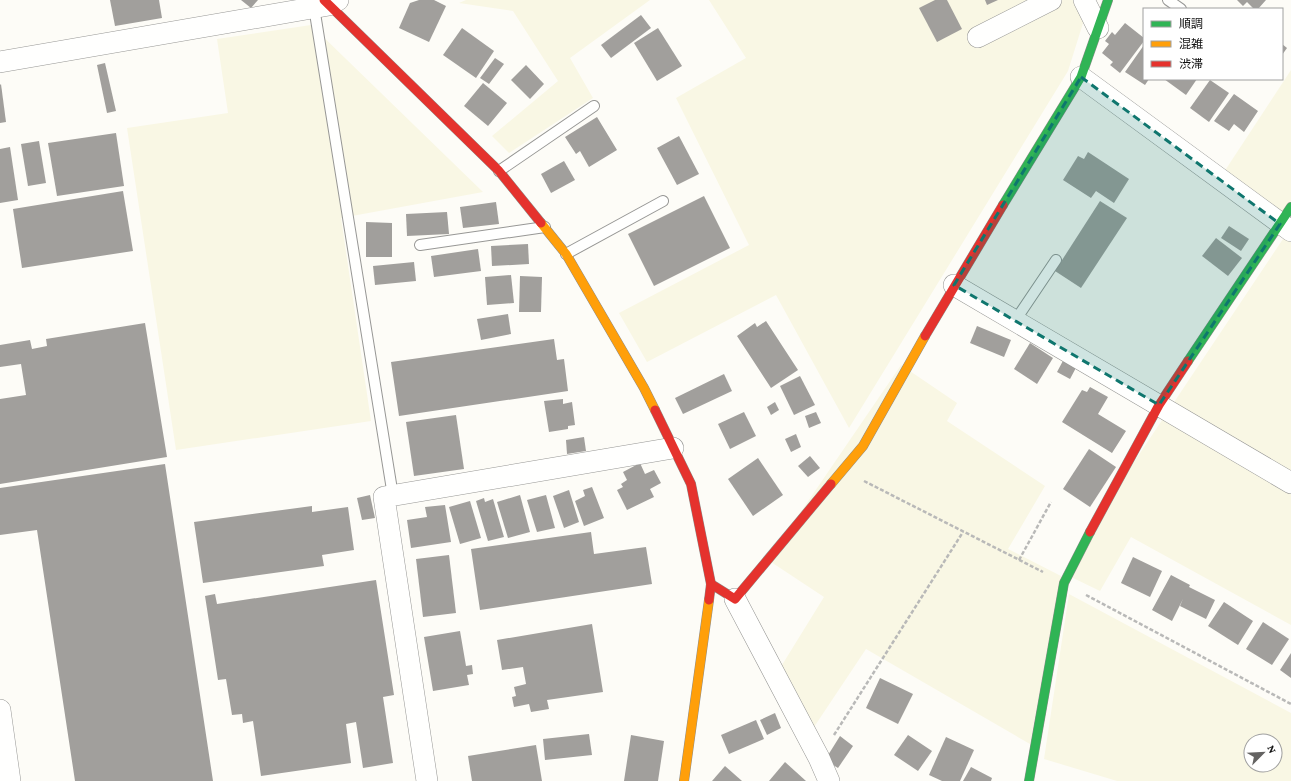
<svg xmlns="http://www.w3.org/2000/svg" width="1291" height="781" font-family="'Crimson Pro','Noto Sans JP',serif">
<rect width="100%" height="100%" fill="#fdfcf7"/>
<g fill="#f9f7e4" fill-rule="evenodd">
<polygon points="466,0 650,0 570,58 593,98 509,153 492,136 558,81 513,11 459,3"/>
<polygon points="709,0 1074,0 1084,20 1068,71 849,428 776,295 647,362 619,313 749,245 676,98 746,58"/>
<polygon points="311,25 483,192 341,218 371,421 176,450 127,128 228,113 217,39"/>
<polygon points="1291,70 1291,220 1224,172"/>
<polygon points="1291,227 1291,625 1131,537 1100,591 1069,576 1100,513"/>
<polygon points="901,365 957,403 947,421 1045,486 1008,549 1061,576 1030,744 866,649 812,730 782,665 824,597 768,560"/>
<path d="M1069,594L1291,713V781H1117L1044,759ZM1251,741H1275V765H1251Z"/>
</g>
<g fill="#a19f9c">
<polygon points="110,0 159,0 162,18 115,26"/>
<polygon points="241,0 258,0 251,8"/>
<polygon points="419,0 434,0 446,6 429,42 399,28 410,3"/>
<polygon points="935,0 947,0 962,29 937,42 919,8"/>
<polygon points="985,0 998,0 987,5"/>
<polygon points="1237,0 1266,0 1258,9 1254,9 1247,2 1243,6"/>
<polygon points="641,15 651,28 611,58 601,45"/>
<polygon points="1125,23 1144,38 1144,41 1120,73 1110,65 1113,62 1102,53 1109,44 1105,41 1112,32 1115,35"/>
<polygon points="462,28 494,51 476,78 443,55"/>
<polygon points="658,28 682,66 657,81 634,43"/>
<polygon points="1282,44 1287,48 1282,55"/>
<polygon points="1144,45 1144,79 1149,79 1145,85 1125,72"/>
<polygon points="495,58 504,64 489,84 480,78"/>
<polygon points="105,63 116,111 107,113 97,65"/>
<polygon points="526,65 544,84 530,99 511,80"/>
<polygon points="1164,79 1197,79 1186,95"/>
<polygon points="1210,80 1229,93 1209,122 1190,108"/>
<polygon points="483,83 507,103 488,126 464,106"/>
<polygon points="1,84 6,122 0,123 0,85"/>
<polygon points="1234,94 1258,111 1244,132 1234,124 1229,131 1214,121"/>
<polygon points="597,117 617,150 589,167 580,151 576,154 565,137"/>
<polygon points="116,133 124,186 57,196 48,143"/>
<polygon points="679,136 699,174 677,185 657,148"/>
<polygon points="39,141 46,183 28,186 21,144"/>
<polygon points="10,147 18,200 0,203 0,149"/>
<polygon points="1088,152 1129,179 1114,203 1096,191 1091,198 1063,180 1078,156 1084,159"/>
<polygon points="564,161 575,180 551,193 541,174"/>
<polygon points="123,191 133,251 22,268 13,209"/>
<polygon points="704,196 730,248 654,286 628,234"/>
<polygon points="1100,201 1127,218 1081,288 1055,271"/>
<polygon points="496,202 499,224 463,228 460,207"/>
<polygon points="447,212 449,234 407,236 406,214"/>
<polygon points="366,222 392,223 392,257 366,257"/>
<polygon points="1229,226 1249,239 1241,251 1221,238"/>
<polygon points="1216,238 1242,258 1228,276 1202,256"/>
<polygon points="528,244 529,264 492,266 491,246"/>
<polygon points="478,249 481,271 434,277 431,256"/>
<polygon points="414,262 416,281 375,285 373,266"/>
<polygon points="511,275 514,303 487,305 485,277"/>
<polygon points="520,276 542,277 541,312 519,312"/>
<polygon points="508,314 511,334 481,340 477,319"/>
<polygon points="766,321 798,370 771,388 737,336 755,323 757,327"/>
<polygon points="145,323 167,457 0,484 0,399 26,395 21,364 0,367 0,345 30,340 32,349 47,346 46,339"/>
<polygon points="977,326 1011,340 1004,357 970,343"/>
<polygon points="554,339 557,360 564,359 568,391 399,416 391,362"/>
<polygon points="1030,343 1053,358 1037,384 1014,369"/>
<polygon points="1065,357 1078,364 1070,379 1057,372"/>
<polygon points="724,374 732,391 683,414 675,398"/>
<polygon points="800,376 815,405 794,415 780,386"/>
<polygon points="1090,387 1108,397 1098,414 1126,431 1112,453 1062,422 1082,390 1087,392"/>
<polygon points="563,399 563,404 572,402 575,425 568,426 568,429 549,432 544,401"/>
<polygon points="775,402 779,410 771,415 767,407"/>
<polygon points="744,412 756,436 730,449 718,424"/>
<polygon points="816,412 821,423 809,428 805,416"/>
<polygon points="456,415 464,469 414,476 406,422"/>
<polygon points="796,434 801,447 791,452 785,439"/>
<polygon points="584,437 586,451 567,454 566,440"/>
<polygon points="1089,449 1116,467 1090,507 1063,489"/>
<polygon points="810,456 820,468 808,477 798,466"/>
<polygon points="758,458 783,495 753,516 728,479"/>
<polygon points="640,463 645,474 654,470 661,483 650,489 654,497 627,510 617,490 623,487 621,484 627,480 623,472"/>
<polygon points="165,464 213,781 75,781 37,530 0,535 0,488"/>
<polygon points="592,487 604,518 584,526 575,501 585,496 583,490"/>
<polygon points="569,490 579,522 564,528 553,496"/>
<polygon points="370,495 375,518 362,520 357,498"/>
<polygon points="520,495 530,532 508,538 497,502"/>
<polygon points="546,495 555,528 537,532 527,500"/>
<polygon points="484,498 485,502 493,499 504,537 488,541 476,501"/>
<polygon points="470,501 481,538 460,544 449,507"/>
<polygon points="445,505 451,542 411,548 407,520 427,517 425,507"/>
<polygon points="312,506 312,512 348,507 354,550 322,555 324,566 203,583 194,522"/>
<polygon points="591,532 594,554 646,547 652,584 480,610 471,549"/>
<polygon points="449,555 456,613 423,617 416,559"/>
<polygon points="1133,557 1162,571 1150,597 1121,583"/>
<polygon points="1171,575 1190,585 1189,587 1215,600 1206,619 1180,606 1183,599 1172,621 1152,610"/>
<polygon points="376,580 394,695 383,697 393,763 363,768 356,722 346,724 351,763 261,776 253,721 243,723 242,714 232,715 226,679 218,680 205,596 215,594 217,604"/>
<polygon points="1224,602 1253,621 1238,645 1208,626"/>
<polygon points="1263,622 1289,639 1272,665 1246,649"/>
<polygon points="592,624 603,692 547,700 549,709 531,712 529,704 514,707 512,697 516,696 514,687 526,684 523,667 502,670 497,640"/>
<polygon points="460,631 466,666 472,665 473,674 467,675 469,685 433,691 424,637"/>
<polygon points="1291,653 1291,678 1280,670"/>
<polygon points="880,678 913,694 898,724 866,708"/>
<polygon points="775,713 781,728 767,735 760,720"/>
<polygon points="756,720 764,739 729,754 721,735"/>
<polygon points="589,734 592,755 545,760 543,739"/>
<polygon points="631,735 664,741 658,781 624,781"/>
<polygon points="908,735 932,751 918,771 894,755"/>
<polygon points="840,736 853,746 838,768 825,760"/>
<polygon points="946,737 974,750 960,781 942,781 929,775"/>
<polygon points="536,745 542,781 472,781 468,756"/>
<polygon points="785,762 806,781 769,781"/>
<polygon points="725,766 742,781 712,781"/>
<polygon points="971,767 992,778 991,781 963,781"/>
</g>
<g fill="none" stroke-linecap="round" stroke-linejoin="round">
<g stroke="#979795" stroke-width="12">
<g id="lane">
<polyline points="1168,0 1181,9"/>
<polyline points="314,7 393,496"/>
<polyline points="499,171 594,106"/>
<polyline points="420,245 545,227"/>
<polyline points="566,254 663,201"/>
<polyline points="1015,321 1056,260"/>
</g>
</g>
<g stroke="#979795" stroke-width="22">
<g id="street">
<polyline points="1084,0 1098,28"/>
<polyline points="978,37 1051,0"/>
<polyline points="0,62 329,5 338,0"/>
<polyline points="1081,77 1291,231"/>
<polyline points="954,285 1291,483"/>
<polyline points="735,599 819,758 829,781"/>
<polyline points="0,710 10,781"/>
<polyline points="427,781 384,497 673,448"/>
</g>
</g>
<g stroke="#8e8d8b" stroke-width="10">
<g id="fast">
<polyline points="1003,205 1081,77 1108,0"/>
<polyline points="1188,361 1291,207"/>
<polyline points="1029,781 1064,583 1090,532"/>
</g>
</g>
<g stroke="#8e8d8b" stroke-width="10">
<g id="slow">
<polyline points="541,223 566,254 644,388 655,410"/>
<polyline points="831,484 863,446 925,336"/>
<polyline points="684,781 709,600"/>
</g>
</g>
<g stroke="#8e8d8b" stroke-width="10">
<g id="jam">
<polyline points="324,0 499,171 541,223"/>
<polyline points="925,336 1003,205"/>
<polyline points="655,410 691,484 711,584 709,600"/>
<polyline points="1090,532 1159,405 1188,361"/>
<polyline points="711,584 735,599 831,484"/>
</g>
</g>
<g stroke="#b9b9b8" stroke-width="2.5" stroke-dasharray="4 2" stroke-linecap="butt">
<polyline points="864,481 1043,572"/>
<polyline points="1019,560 1051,502"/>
<polyline points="1086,595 1291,704"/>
<polyline points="834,735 963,532"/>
</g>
<use href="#lane" stroke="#fffffe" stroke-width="10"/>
<use href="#street" stroke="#fffffe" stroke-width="21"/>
<use href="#fast" stroke="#30b455" stroke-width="9"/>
<use href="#slow" stroke="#ff9f0a" stroke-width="9"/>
<use href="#jam" stroke="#e5322d" stroke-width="9"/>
</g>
<path fill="#0f766e" fill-opacity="0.2" stroke="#0f766e" stroke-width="3" stroke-dasharray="8 5" stroke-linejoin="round" d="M1081,77L1280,224L1159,405L954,285Z"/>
<rect x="1143" y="8" width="140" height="72" fill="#ffffff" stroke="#a0a0a0"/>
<rect x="1151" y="21" width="20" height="6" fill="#30b455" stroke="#a0a0a0"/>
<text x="1179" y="28" font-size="12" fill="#111111">順調</text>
<rect x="1151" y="41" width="20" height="6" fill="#ff9f0a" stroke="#a0a0a0"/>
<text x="1179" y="48" font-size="12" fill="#111111">混雑</text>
<rect x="1151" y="61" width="20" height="6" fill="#e5322d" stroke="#a0a0a0"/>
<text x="1179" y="68" font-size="12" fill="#111111">渋滞</text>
<g transform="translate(1263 753) rotate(66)"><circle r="19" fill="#ffffff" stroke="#a0a0a0"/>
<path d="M0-3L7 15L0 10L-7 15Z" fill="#646362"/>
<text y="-6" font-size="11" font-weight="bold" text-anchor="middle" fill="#111111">N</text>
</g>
</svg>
